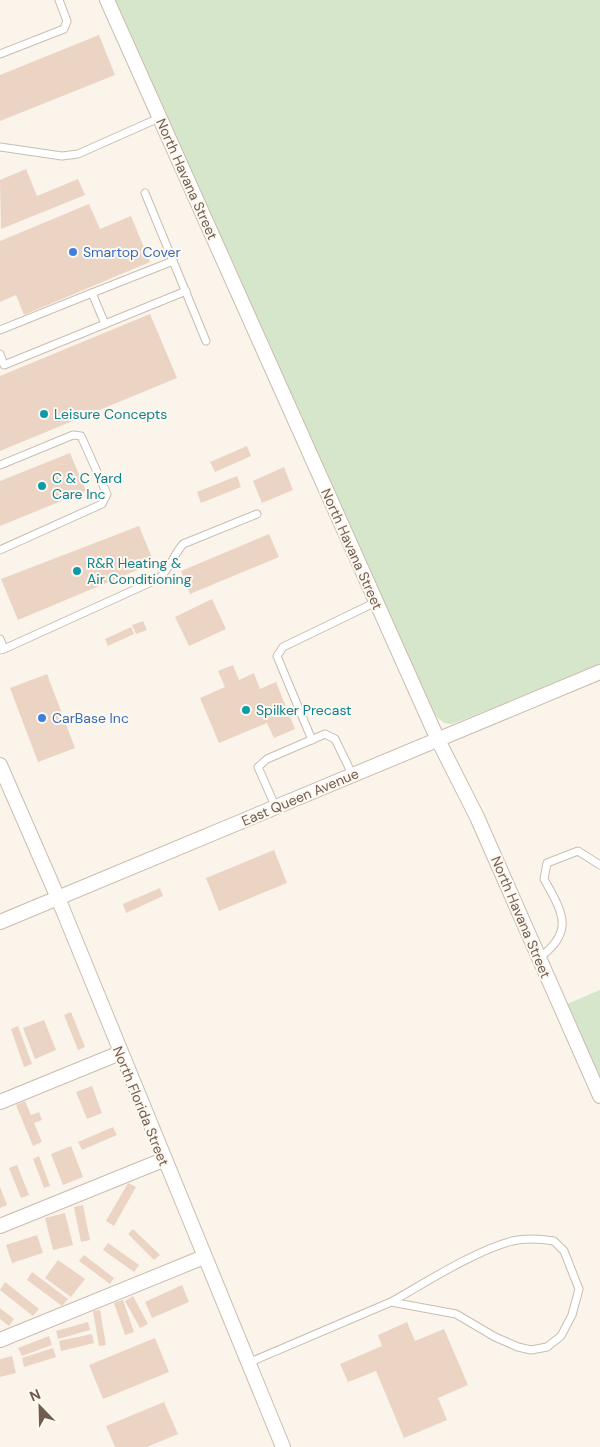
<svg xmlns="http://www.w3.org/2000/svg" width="600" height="1447" font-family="'DM Sans',sans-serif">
<rect width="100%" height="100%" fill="#faf4ea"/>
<g fill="#d5e6ca">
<polygon points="114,0 600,0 600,665 452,724 444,723 432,713"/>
<polygon points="600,990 600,1083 567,1004"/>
</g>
<g fill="#ecd4c5">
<polygon points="99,35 115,75 0,121 0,75"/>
<polygon points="26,169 37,196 78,179 85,195 1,229 0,180"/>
<polygon points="89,204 100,229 131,216 150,262 24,315 16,295 0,302 0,241"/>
<polygon points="150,314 177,378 0,451 0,376"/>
<polygon points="247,446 251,456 215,472 210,462"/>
<polygon points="70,453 86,491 0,526 0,481"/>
<polygon points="284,467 293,490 262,503 253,481"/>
<polygon points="237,476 241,487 201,503 197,492"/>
<polygon points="139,526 154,563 18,620 1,579"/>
<polygon points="269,534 279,557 190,594 181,571"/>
<polygon points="212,599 226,629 189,646 175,617"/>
<polygon points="143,621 147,630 136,634 132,625"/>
<polygon points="131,627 134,634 108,646 105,639"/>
<polygon points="233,665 239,680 254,673 260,689 276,682 295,729 274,738 267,723 219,743 200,698 225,687 218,671"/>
<polygon points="47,674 75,748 38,762 10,688"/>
<polygon points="274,850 287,883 219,911 206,878"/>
<polygon points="160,888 163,896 126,913 123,904"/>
<polygon points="71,1012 85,1047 78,1050 64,1015"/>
<polygon points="44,1020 56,1050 35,1059 23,1028"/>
<polygon points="18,1026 32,1064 24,1067 11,1029"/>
<polygon points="92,1086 102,1113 87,1119 76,1092"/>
<polygon points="25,1101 31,1115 39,1112 42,1120 34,1123 42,1142 33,1146 16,1105"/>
<polygon points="113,1127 117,1135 82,1150 78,1142"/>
<polygon points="71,1146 83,1177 63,1185 51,1154"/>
<polygon points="39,1156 50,1186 44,1188 33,1159"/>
<polygon points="17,1165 29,1195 21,1198 9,1168"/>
<polygon points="128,1183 136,1187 114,1226 106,1221"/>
<polygon points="0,1187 7,1205 0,1208"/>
<polygon points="83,1205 90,1240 81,1242 74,1207"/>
<polygon points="65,1213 73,1245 53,1250 45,1218"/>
<polygon points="133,1229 160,1255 154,1260 128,1234"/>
<polygon points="37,1235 43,1253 12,1263 6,1245"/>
<polygon points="108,1243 139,1265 134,1272 103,1250"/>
<polygon points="84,1255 114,1278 110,1284 79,1261"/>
<polygon points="58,1260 85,1279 71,1297 45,1278"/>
<polygon points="32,1272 68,1299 62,1306 27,1280"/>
<polygon points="5,1282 39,1309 33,1316 0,1290"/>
<polygon points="182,1285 189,1302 152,1318 145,1302"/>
<polygon points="133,1296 148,1324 140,1328 125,1301"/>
<polygon points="123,1300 134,1332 125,1335 114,1303"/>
<polygon points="0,1308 14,1319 9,1326 0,1319"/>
<polygon points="100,1310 106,1345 99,1346 93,1311"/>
<polygon points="88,1322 90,1330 58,1339 56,1331"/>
<polygon points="407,1322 415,1341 444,1329 468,1385 438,1398 447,1420 404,1438 376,1371 348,1382 340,1364 382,1346 378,1335"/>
<polygon points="92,1334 94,1343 61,1351 59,1341"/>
<polygon points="49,1336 52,1345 22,1356 18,1348"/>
<polygon points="155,1338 169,1372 103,1399 89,1365"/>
<polygon points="53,1348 56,1357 24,1367 22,1358"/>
<polygon points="12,1356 16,1373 0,1377 0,1359"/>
<polygon points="164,1402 178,1434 147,1447 115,1447 106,1426"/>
</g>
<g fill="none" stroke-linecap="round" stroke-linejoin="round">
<g stroke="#cbbcb1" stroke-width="9">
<g id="service">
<polyline points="0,54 64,29 67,21 59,0"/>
<polyline points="0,147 62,156 78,154 159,118"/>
<polyline points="173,261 206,341"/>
<polyline points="105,324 186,291"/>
<polyline points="0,330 92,293"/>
<polyline points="0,354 4,365 105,324 92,293 173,261 145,193"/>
<polyline points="0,465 73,435 81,436 107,494 102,504 0,550"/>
<polyline points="0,639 4,649 0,650"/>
<path d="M4,649L158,579C172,567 172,557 183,544L257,514"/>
<polyline points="312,740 277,656 283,647 376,602"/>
<polyline points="276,808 258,767 267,759 325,734 335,739 353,776"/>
<path d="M539,958C575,932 563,913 544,879L547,863L578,851L600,865"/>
<path d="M248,1363L391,1302L456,1314L495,1337L518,1347L531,1350L547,1347L561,1336L572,1315L579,1289L564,1251L554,1241C541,1239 526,1238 512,1241C474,1251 425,1283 391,1302"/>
</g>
</g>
<g stroke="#cbbcb1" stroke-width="16">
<g id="minor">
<polyline points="107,0 438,740 477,817 600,1096"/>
<polyline points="0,765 58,898 283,1447"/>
<polyline points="0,922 600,672"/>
<polyline points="0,1102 120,1053"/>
<polyline points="0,1226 163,1160"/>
<polyline points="0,1340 204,1257"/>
</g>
</g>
<use href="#service" stroke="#fff" stroke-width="7"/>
<use href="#minor" stroke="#fff" stroke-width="14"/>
</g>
<g fill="#3f7fe0" stroke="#fdf8f0" stroke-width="2">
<circle cx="73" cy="252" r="5"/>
<circle cx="42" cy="718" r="5"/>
</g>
<g fill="#0f9aa8" stroke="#fdf8f0" stroke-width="2">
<circle cx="44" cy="414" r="5"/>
<circle cx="42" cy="486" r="5"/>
<circle cx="77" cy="571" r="5"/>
<circle cx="246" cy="710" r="5"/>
</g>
<g text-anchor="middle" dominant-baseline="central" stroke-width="4" stroke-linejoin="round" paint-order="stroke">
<g font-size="14" fill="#715c50" stroke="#fdf8f0">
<text transform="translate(187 179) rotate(66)">North Havana Street</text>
<text transform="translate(352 549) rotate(66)">North Havana Street</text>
<text transform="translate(300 797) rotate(-23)">East Queen Avenue</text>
<text transform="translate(521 917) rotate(67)">North Havana Street</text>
<text transform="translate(141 1106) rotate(68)">North Florida Street</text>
</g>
<g font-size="14" fill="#366cbe" stroke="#fdf8f0" text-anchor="start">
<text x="83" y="252">Smartop Cover</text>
<text x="52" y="718">CarBase Inc</text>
</g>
<g font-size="14" fill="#0d838f" stroke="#fdf8f0" text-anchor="start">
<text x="54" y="414">Leisure Concepts</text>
<text x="52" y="478">C &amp; C Yard<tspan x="52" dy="16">Care Inc</tspan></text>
<text x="87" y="563">R&amp;R Heating &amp;<tspan x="87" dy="16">Air Conditioning</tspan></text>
<text x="256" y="710">Spilker Precast</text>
</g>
</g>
<g transform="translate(40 1407) rotate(337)" stroke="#fdf8f0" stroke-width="4" paint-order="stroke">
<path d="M0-4L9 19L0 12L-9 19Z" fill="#715c50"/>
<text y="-8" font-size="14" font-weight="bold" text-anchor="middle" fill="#715c50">N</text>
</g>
</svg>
